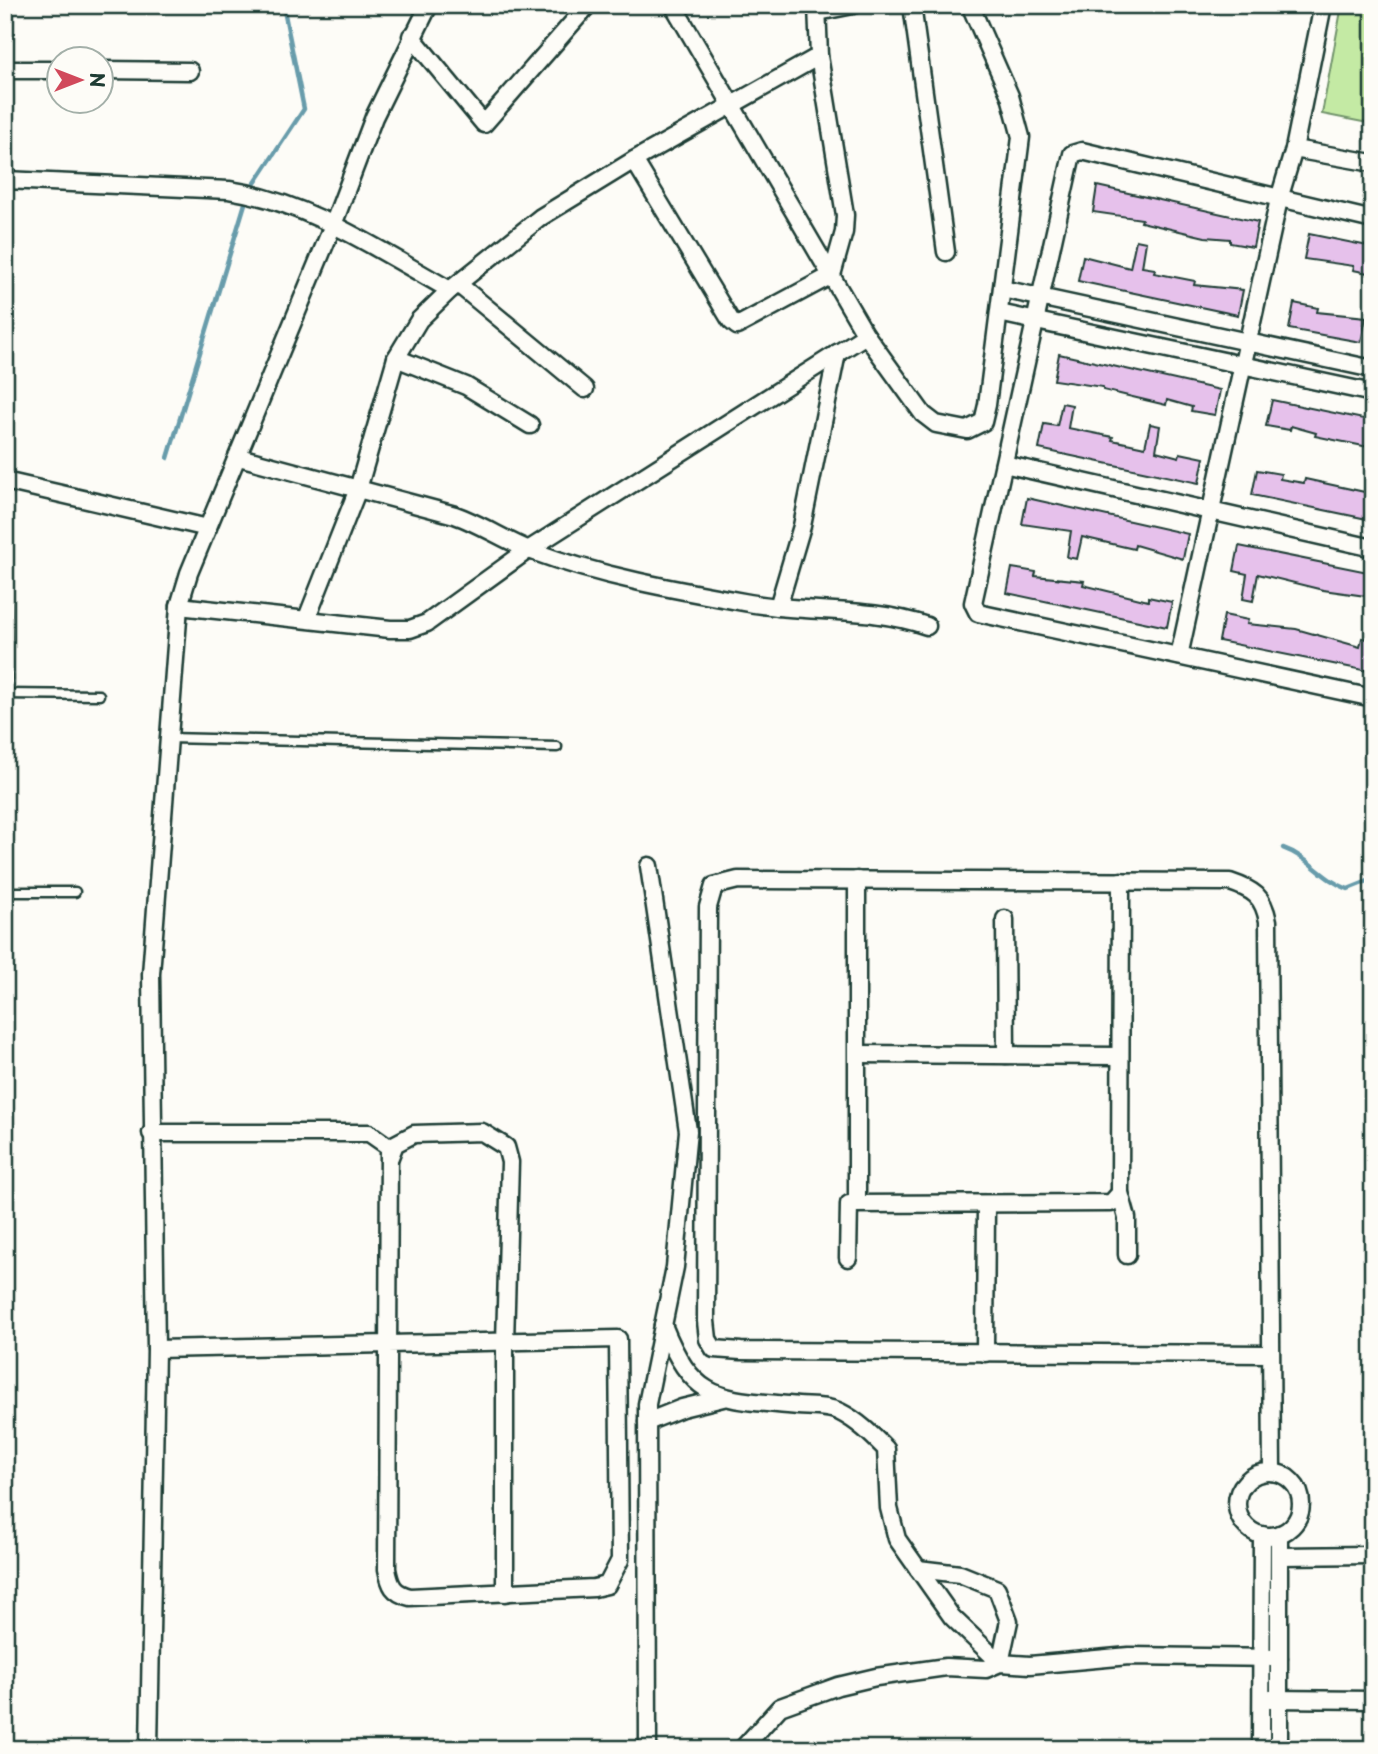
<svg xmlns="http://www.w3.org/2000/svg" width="1378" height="1754" font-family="'Playpen Sans',sans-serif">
<rect width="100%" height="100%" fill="#fdfcf7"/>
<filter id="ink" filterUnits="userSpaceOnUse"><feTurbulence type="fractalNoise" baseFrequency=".0143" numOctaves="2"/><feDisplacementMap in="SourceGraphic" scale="14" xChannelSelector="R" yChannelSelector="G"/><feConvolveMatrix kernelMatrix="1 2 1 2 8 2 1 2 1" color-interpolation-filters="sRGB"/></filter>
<g filter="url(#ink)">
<polygon fill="#c4eaa4" stroke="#72946c" stroke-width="2" points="1342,5 1373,5 1373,124 1322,114"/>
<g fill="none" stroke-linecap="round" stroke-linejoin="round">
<g stroke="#689cab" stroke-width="4.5">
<polyline points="251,189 304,109 283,5"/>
<polyline points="168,458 247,197"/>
<path d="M1283,848C1309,857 1323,880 1348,889L1373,879"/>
</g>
</g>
<g fill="#e6c1eb" stroke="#1f3d34" stroke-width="2">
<polygon points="1097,186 1258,222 1253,247 1230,243 1230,239 1205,237 1141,222 1142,219 1093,212"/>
<polygon points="1309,234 1373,247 1373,274 1353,270 1354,266 1304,259"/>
<polygon points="1136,240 1146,242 1142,267 1155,269 1154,273 1195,281 1194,285 1243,290 1238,315 1078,281 1083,256 1130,268"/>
<polygon points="1294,303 1318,308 1317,312 1366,317 1361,342 1289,329"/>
<polygon points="1059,354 1220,390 1215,415 1191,411 1192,407 1167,400 1166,405 1103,390 1103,387 1054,380"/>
<polygon points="1272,400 1373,421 1373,448 1315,436 1316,433 1291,426 1290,430 1266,426"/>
<polygon points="1062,403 1072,405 1068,428 1113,437 1112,440 1145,447 1150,424 1160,426 1156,451 1179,457 1180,453 1204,458 1199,483 1039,449 1044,424 1057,426"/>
<polygon points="1257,470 1281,474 1280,479 1304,483 1305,479 1369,493 1372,497 1367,519 1252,495"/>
<polygon points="1027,498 1188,534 1183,559 1135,545 1134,549 1082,537 1077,559 1067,557 1071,531 1022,524"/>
<polygon points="1239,546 1373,573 1373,597 1323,590 1258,574 1253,601 1243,599 1247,574 1234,571"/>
<polygon points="1012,568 1036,572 1035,576 1084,581 1083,585 1148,601 1148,597 1172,602 1167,627 1007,593"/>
<polygon points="1224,615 1248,620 1247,624 1296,629 1360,647 1362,638 1373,640 1373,672 1219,641"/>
</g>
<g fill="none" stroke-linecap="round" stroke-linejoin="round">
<g stroke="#1f3d34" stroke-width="13">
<g id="service">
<polyline points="5,544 7,694"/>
<polyline points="5,694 99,695"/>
<polyline points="168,738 557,747"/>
<polyline points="5,892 75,892"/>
</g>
</g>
<g stroke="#1f3d34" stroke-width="21">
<g id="minor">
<polyline points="673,5 866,335 923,414 936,424 967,430 983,422 987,405 1021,137 1010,96 970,5"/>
<polyline points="912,5 946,252"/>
<polyline points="818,12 853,5"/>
<polyline points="411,36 484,124 588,5"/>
<polyline points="5,70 60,70"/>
<polyline points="102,70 190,71"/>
<polyline points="1294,149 1373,163"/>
<polyline points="634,160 731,321 737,326 832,275 844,232 845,215 819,56 817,5"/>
<path d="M5,180L229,190C309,202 380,251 450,290"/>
<polyline points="1373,220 1082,151 1072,154 973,603 978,613 1373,698"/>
<polyline points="458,284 585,389"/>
<polyline points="1002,289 1373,369"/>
<polyline points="999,313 1373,393"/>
<polyline points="396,358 466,386 530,425"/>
<path d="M239,457L455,515C483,525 506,541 532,551C602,577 676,590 749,603C809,614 870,606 927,626"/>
<polyline points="1004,464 1373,548"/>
<polyline points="5,481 208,528"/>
<polyline points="179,606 390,629 410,629 427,623 528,550 866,335"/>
<polyline points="778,607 802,526 837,353"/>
<polyline points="307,618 358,489 396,358 419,320 450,290 541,217 634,160 819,56"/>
<polyline points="1179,656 1279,199 1294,149 1323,5"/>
<polyline points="1121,881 1120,1193 1127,1218 1127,1255"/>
<polyline points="1005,919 1006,1055"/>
<polyline points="858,1054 1119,1056"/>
<path d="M151,1133H369L389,1147L387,1569C390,1585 393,1593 410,1597L594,1588L607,1585L620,1560L618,1339L156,1349"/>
<polyline points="390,1157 395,1144 414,1134 482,1132 506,1147 510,1162 505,1342 505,1593"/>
<polyline points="857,1204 857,880"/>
<polyline points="848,1258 849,1204 1111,1203 1120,1193"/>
<path d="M663,1325C695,1405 720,1398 798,1406C810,1407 829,1406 840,1412C858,1421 872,1435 886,1449L889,1508L897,1539L952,1617L1000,1663"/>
<polyline points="985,1353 986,1204"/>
<path d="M1271,1354L741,1351L714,1349L708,1339L706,1321L708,907L714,886L738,880L1230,882C1254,890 1263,896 1268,921L1272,1472"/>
<polyline points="647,1422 682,1408 723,1398"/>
<circle cx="1269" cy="1504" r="32"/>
<polyline points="1279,1556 1373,1555"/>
<polyline points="918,1569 960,1574 997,1589 1009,1621 1000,1663"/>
<polyline points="1270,1699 1373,1700"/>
<polyline points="149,1749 156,1349 151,974 179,606 189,573 333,225 374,117 429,5"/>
<polyline points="648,1749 647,1404 675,1267 688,1131 649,866"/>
<polyline points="742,1749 780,1707 838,1686 876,1677 946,1667 986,1669 1000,1663 1030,1665 1129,1656 1279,1658"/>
<polyline points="1261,1749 1262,1535"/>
<polyline points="1279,1749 1279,1534"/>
</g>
</g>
<use href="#service" stroke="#fdfcf7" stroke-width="8"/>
<use href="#minor" stroke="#fdfcf7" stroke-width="16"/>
</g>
</g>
<rect width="1378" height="1754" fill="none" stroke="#fdfcf7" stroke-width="28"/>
<rect x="14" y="14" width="1350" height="1726" fill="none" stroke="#1f3d34" stroke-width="2.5" filter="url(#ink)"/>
<g transform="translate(80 80) rotate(90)"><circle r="33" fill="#fdfcf7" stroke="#a4b0a9" stroke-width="2"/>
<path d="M0-5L12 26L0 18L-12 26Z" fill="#d1495b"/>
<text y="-10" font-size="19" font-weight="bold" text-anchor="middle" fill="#1f3d34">N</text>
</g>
</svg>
